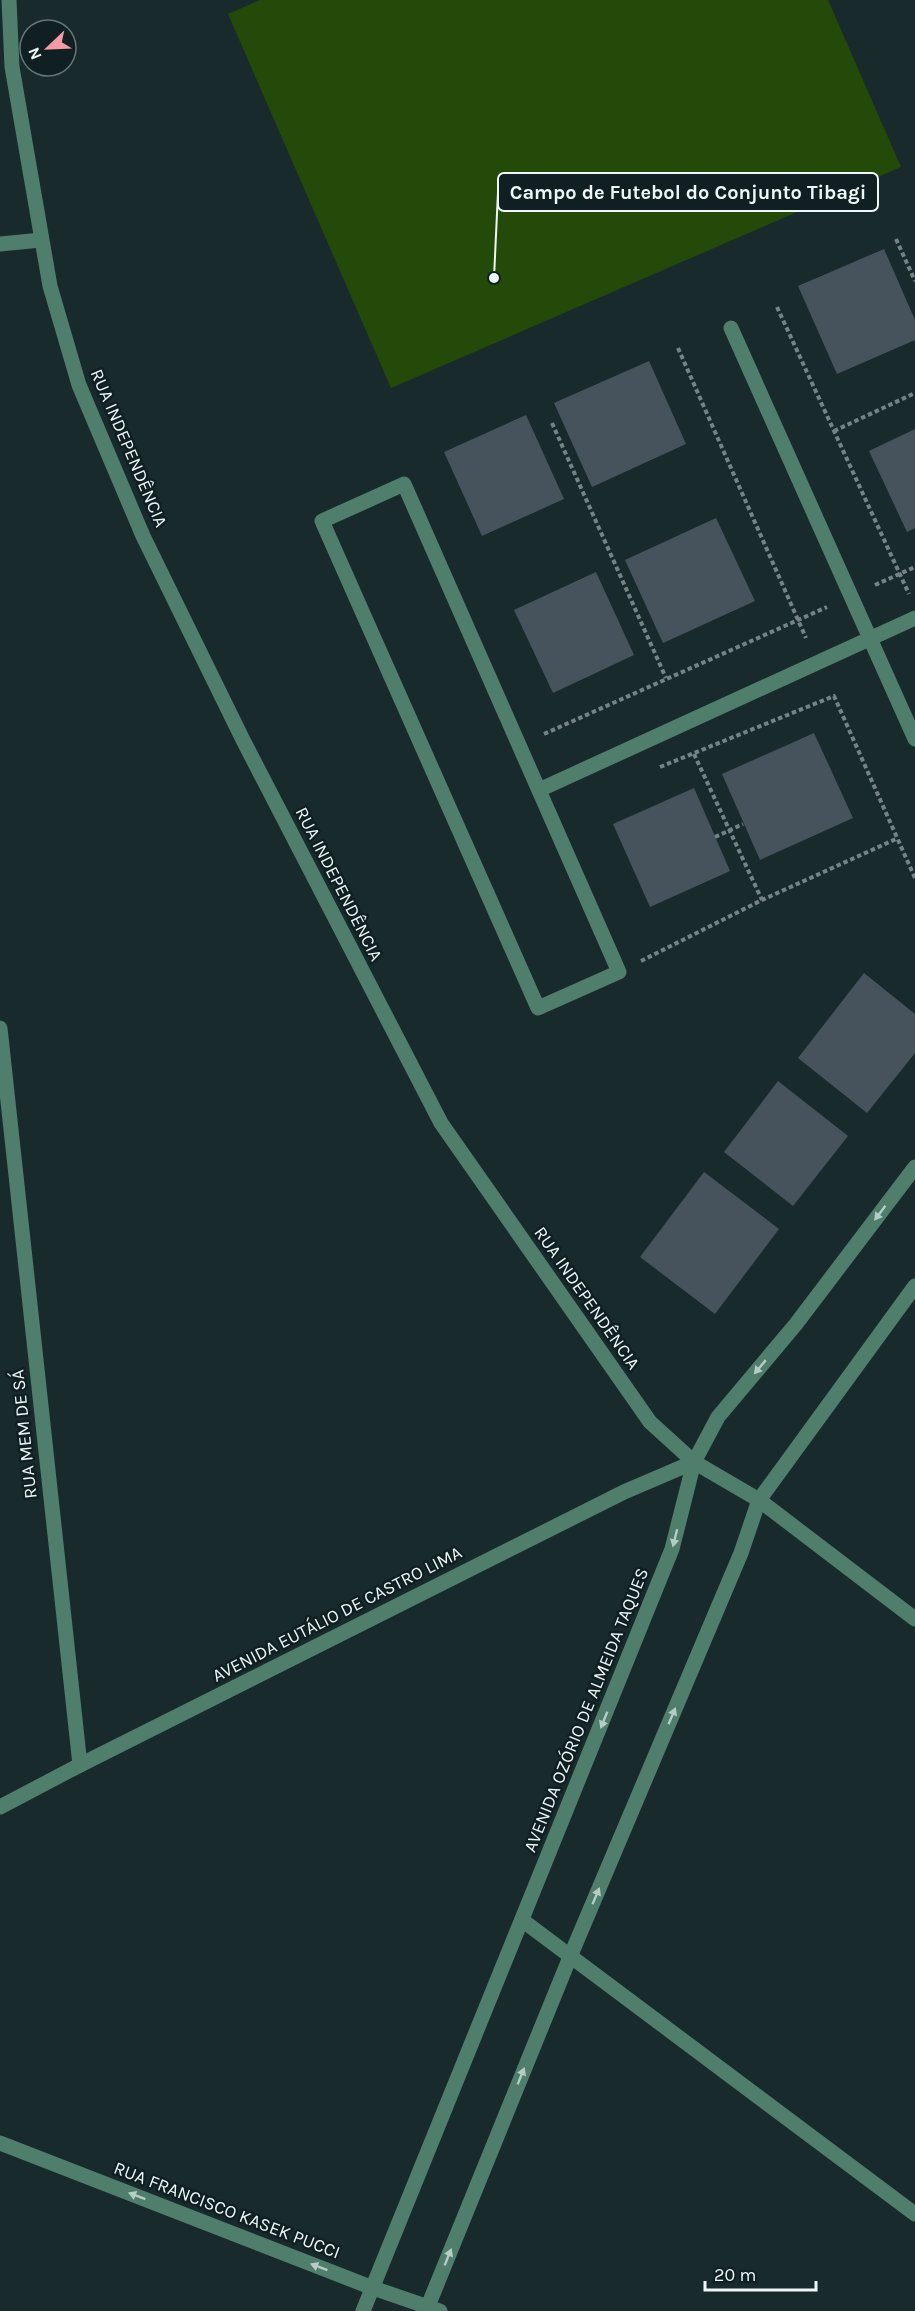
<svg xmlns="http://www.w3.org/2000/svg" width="915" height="2311" font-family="Karla,sans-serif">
<rect width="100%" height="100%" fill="#192a2c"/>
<polygon fill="#234a09" points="260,0 828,0 901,167 391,388 228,14"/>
<g fill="#46535c">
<polygon points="884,249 915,320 915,340 837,374 798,286"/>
<polygon points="649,361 686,444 592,487 554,403"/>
<polygon points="526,415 564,499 482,536 444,452"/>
<polygon points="915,429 915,528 907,532 869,451"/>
<polygon points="716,518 755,601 663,643 625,560"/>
<polygon points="596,572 634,655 553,693 514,610"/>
<polygon points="814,733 853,818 760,860 722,774"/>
<polygon points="694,788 730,871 650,907 613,824"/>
<polygon points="864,973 915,1014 915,1053 867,1113 798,1058"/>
<polygon points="778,1081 848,1136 793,1206 724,1152"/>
<polygon points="704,1172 779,1229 715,1314 640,1257"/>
</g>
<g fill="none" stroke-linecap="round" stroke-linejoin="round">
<g stroke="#758385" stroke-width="4" stroke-dasharray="4.5 3" stroke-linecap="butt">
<polyline points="896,239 915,281"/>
<polyline points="777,307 909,594"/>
<polyline points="678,348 806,638"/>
<polyline points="552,423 666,678"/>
<polyline points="834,431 915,393"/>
<polyline points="875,585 915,567"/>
<polyline points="544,734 827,607"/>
<polyline points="694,754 762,900"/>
<polyline points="660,767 834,696 915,878"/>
<polyline points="715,837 743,824"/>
<polyline points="641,961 762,900 896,839"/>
</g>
<g stroke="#4f7e6d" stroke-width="15">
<polyline points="9,0 12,67 50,286 79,385 143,536 243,740 441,1123 650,1422 694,1462 759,1500 915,1619"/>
<polyline points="0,244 41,240"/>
<polyline points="731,328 915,739"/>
<polygon points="404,484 619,972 538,1008 322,521"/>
<polyline points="539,790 915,618"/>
<polyline points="0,1028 80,1765"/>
<polyline points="0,1807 80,1765 624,1492 694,1462"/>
<polyline points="522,1920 915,2214"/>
<polyline points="0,2143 373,2288 440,2311"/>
<polyline points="363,2311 672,1549 694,1462 718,1417 796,1324 915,1167"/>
<polyline points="426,2311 570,1957 741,1553 759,1500 915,1286"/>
</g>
</g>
<defs><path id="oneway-solid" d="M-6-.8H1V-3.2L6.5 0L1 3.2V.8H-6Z" transform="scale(1.5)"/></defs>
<g fill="#b6cdc7">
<use href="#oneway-solid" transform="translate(880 1213) rotate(127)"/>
<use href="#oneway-solid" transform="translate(760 1367) rotate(130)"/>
<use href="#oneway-solid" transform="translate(675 1538) rotate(104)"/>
<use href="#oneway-solid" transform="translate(672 1716) rotate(-67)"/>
<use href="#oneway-solid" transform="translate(604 1720) rotate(112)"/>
<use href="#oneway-solid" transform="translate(596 1896) rotate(-67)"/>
<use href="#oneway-solid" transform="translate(521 2076) rotate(-68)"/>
<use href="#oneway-solid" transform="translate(137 2196) rotate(-159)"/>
<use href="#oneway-solid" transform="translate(448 2257) rotate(-68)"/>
<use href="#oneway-solid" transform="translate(319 2267) rotate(-159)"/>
</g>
<g text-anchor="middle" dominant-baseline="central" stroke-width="5" stroke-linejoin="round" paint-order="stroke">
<g font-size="18" fill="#edf7f8" stroke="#102022">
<text transform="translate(129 448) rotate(67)">RUA INDEPENDÊNCIA</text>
<text transform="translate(339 884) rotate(63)">RUA INDEPENDÊNCIA</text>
<text transform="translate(587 1298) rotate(55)">RUA INDEPENDÊNCIA</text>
<text transform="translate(24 1434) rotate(-96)">RUA MEM DE SÁ</text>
<text transform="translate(337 1614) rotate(-27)">AVENIDA EUTÁLIO DE CASTRO LIMA</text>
<text transform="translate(586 1710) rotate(-68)">AVENIDA OZÓRIO DE ALMEIDA TAQUES</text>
<text transform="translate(227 2210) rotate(21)">RUA FRANCISCO KASEK PUCCI</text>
</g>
</g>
<path fill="none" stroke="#edf7f8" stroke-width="2" d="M494 278L498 192"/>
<circle fill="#edf7f8" stroke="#102022" stroke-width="2" cx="494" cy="278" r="6"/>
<rect fill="#102022" stroke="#edf7f8" stroke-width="2" x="498" y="173" width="380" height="38" rx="6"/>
<g font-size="20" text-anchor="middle" font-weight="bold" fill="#edf7f8">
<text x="688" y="199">Campo de Futebol do Conjunto Tibagi</text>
</g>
<g transform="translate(48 48) rotate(247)"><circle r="28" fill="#102022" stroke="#687678" stroke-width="1.5"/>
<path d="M0-4.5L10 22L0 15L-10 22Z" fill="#f49aa5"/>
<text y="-9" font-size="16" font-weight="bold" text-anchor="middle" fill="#edf7f8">N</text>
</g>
<path d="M705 2281v9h111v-9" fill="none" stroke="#edf7f8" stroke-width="3"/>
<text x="714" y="2281" font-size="18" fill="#edf7f8" stroke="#102022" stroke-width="4.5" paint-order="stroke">20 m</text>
</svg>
